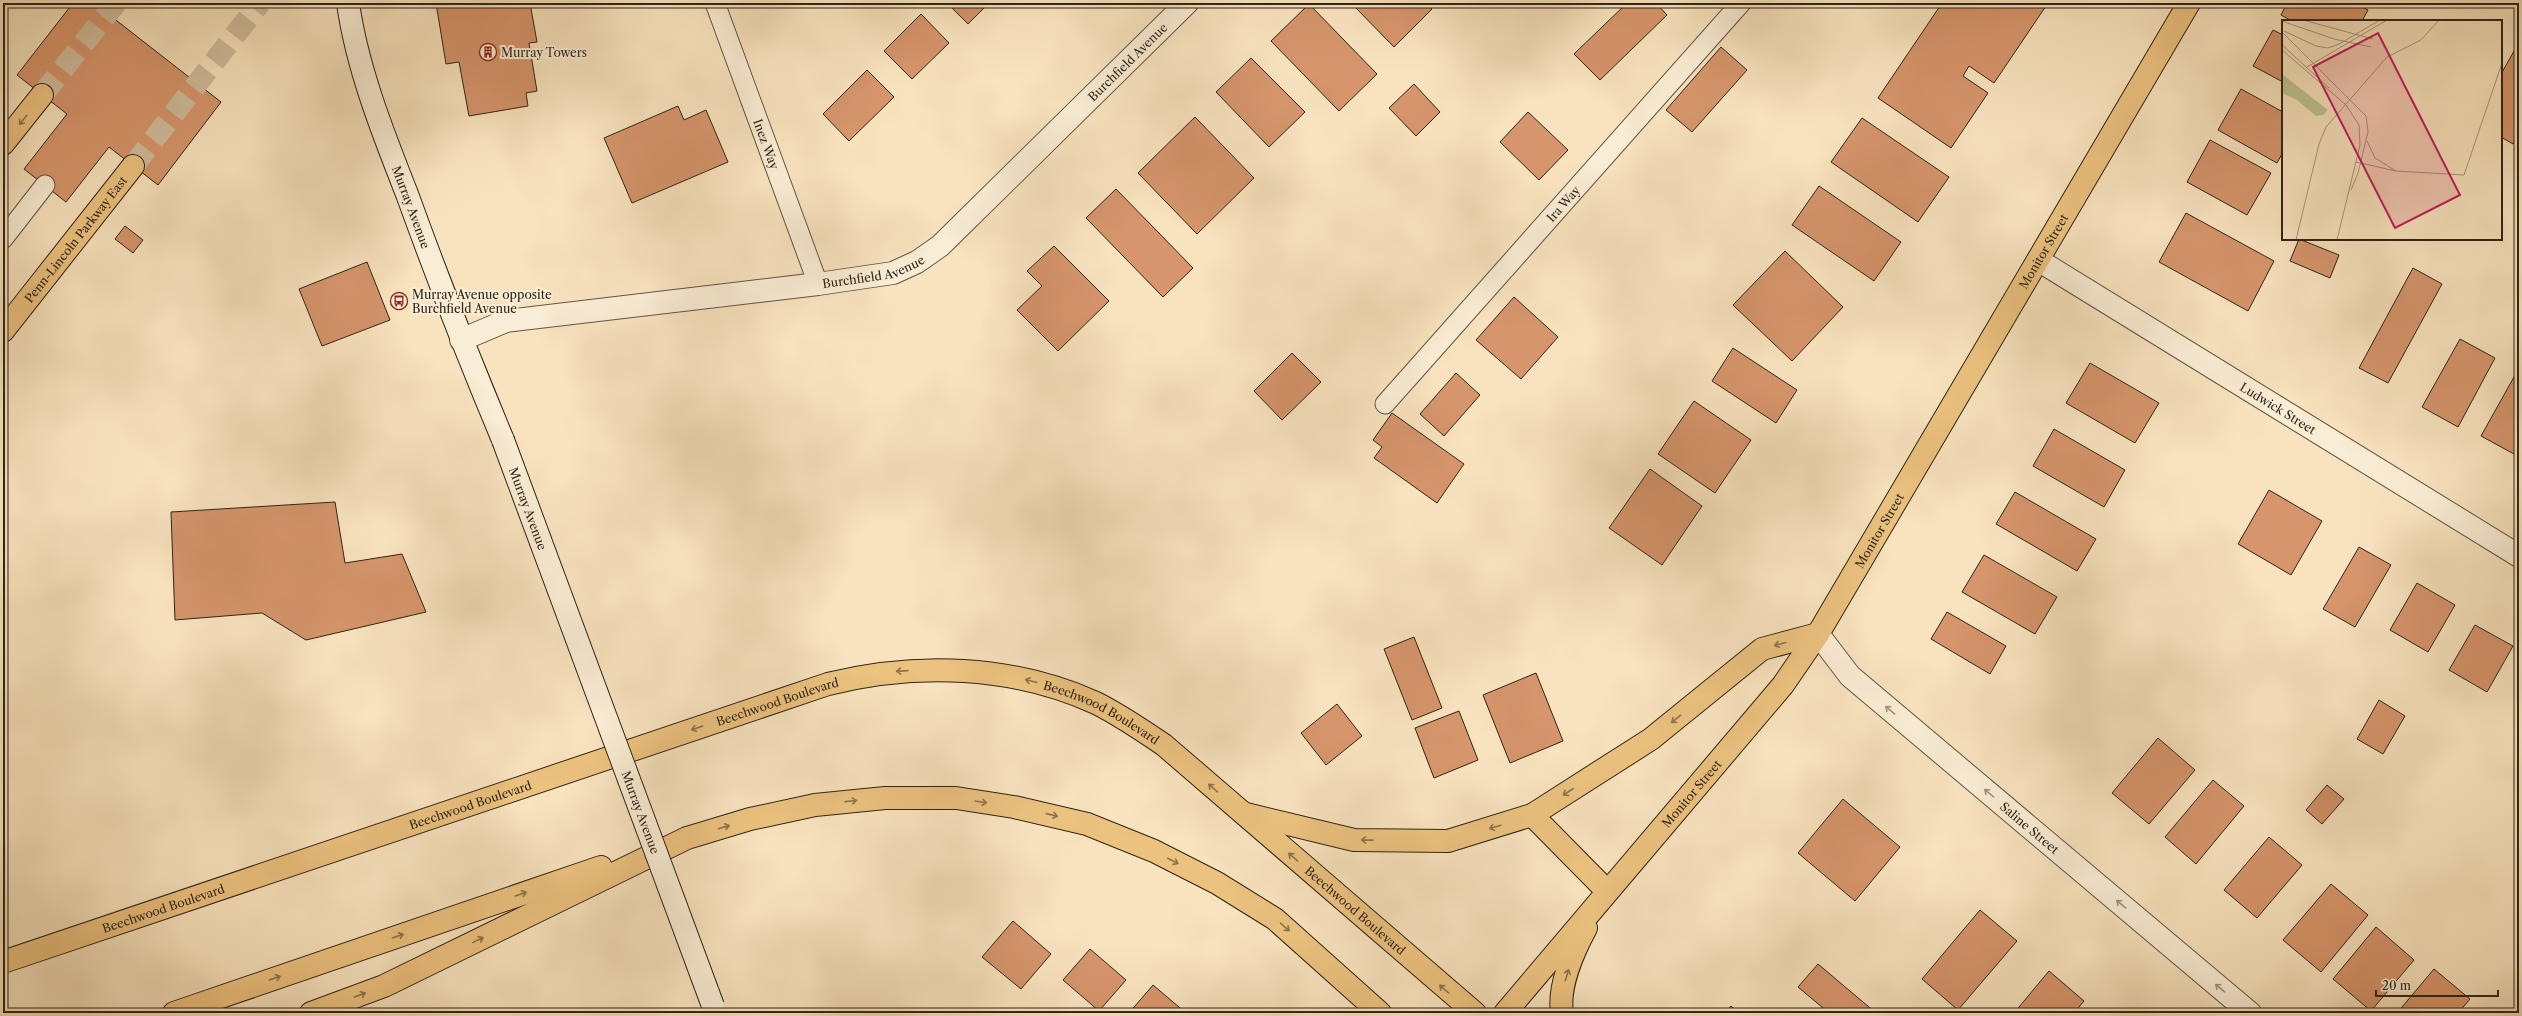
<svg xmlns="http://www.w3.org/2000/svg" width="2522" height="1016" font-family="'Libre Caslon Text',serif">
<rect width="100%" height="100%" fill="#f8e3be"/>
<filter id="stains"><feTurbulence type="fractalNoise" baseFrequency=".005" numOctaves="4"/><feColorMatrix values="0 0 0 0 .2 0 0 0 0 .09 0 0 0 0 .02 0 0 0 .5 -.17"/></filter>
<radialGradient id="worn" r=".72"><stop offset=".6" stop-color="#630" stop-opacity="0"/><stop offset="1" stop-color="#630" stop-opacity=".3"/></radialGradient>
<g fill="#d6956b" stroke="#2e2418">
<polygon points="73,3 94,3 221,102 158,185 109,147 66,202 24,169 67,114 17,75"/>
<polygon points="436,3 530,3 537,42 529,43 537,91 526,93 528,106 469,116 459,62 446,64"/>
<polygon points="947,3 989,3 968,24"/>
<polygon points="1351,3 1426,3 1432,9 1394,47"/>
<polygon points="1627,3 1656,3 1667,15 1600,80 1574,54"/>
<polygon points="1942,3 2048,3 1994,83 1969,66 1963,76 1988,93 1951,148 1878,98"/>
<polygon points="2287,3 2355,3 2368,10 2362,21 2292,21 2281,15"/>
<polygon points="1309,4 1377,74 1339,111 1271,41"/>
<polygon points="921,14 949,43 912,79 884,51"/>
<polygon points="2273,30 2283,35 2283,82 2253,66"/>
<polygon points="2518,44 2519,134 2513,144 2501,137 2501,74"/>
<polygon points="1721,47 1747,70 1692,132 1666,110"/>
<polygon points="1251,58 1305,112 1269,147 1216,92"/>
<polygon points="867,70 894,97 849,141 823,114"/>
<polygon points="1414,84 1440,112 1416,136 1389,108"/>
<polygon points="2241,89 2283,112 2283,152 2277,163 2218,130"/>
<polygon points="678,106 684,120 706,110 728,162 632,203 604,138"/>
<polygon points="1528,112 1568,150 1539,180 1500,142"/>
<polygon points="1195,117 1254,178 1197,234 1138,173"/>
<polygon points="1862,118 1949,177 1918,222 1831,162"/>
<polygon points="2210,140 2271,173 2247,215 2187,182"/>
<polygon points="1819,186 1901,242 1874,281 1792,225"/>
<polygon points="1116,189 1193,268 1163,297 1086,218"/>
<polygon points="2186,213 2274,261 2248,311 2159,262"/>
<polygon points="125,226 143,240 133,253 115,239"/>
<polygon points="2299,239 2339,255 2330,278 2290,261"/>
<polygon points="1054,246 1109,301 1058,351 1017,310 1042,286 1027,271"/>
<polygon points="1785,251 1843,307 1792,361 1733,305"/>
<polygon points="367,262 390,320 322,346 299,289"/>
<polygon points="2413,268 2442,284 2388,383 2359,368"/>
<polygon points="1514,297 1558,337 1521,379 1476,340"/>
<polygon points="2460,339 2495,358 2458,427 2422,407"/>
<polygon points="1733,348 1797,390 1776,423 1712,381"/>
<polygon points="1292,353 1321,382 1282,420 1254,391"/>
<polygon points="2090,363 2159,403 2135,443 2066,403"/>
<polygon points="2519,368 2519,445 2514,454 2481,436"/>
<polygon points="1456,373 1480,395 1444,436 1420,414"/>
<polygon points="1694,401 1751,440 1715,493 1658,454"/>
<polygon points="1392,413 1464,464 1437,503 1374,458 1382,447 1373,440"/>
<polygon points="2054,429 2125,470 2104,507 2033,466"/>
<polygon points="1650,469 1702,506 1662,565 1609,528"/>
<polygon points="2269,490 2322,521 2291,575 2238,544"/>
<polygon points="2015,492 2096,539 2077,571 1996,524"/>
<polygon points="335,502 345,563 402,554 426,612 306,640 262,613 175,620 171,512"/>
<polygon points="2359,547 2391,565 2355,627 2323,609"/>
<polygon points="1984,555 2057,597 2035,634 1962,592"/>
<polygon points="2417,583 2455,605 2428,652 2390,630"/>
<polygon points="1947,612 2006,646 1990,674 1931,639"/>
<polygon points="2475,625 2513,646 2487,692 2449,670"/>
<polygon points="1414,637 1442,708 1412,720 1384,649"/>
<polygon points="1536,673 1563,741 1510,763 1483,695"/>
<polygon points="2379,700 2405,716 2383,754 2357,739"/>
<polygon points="1337,704 1362,736 1326,765 1301,733"/>
<polygon points="1459,711 1478,760 1434,778 1415,728"/>
<polygon points="2158,738 2195,770 2149,824 2112,793"/>
<polygon points="2213,780 2244,806 2196,864 2165,837"/>
<polygon points="2327,785 2344,799 2322,824 2306,810"/>
<polygon points="1843,799 1900,847 1855,901 1798,853"/>
<polygon points="2269,837 2302,865 2257,918 2224,890"/>
<polygon points="2331,884 2368,915 2321,972 2283,940"/>
<polygon points="1980,910 2017,941 1958,1010 1922,979"/>
<polygon points="1013,921 1051,954 1021,989 982,957"/>
<polygon points="2376,927 2414,960 2371,1011 2333,979"/>
<polygon points="1090,949 1126,980 1099,1011 1063,980"/>
<polygon points="1818,964 1876,1013 1829,1013 1798,987"/>
<polygon points="2434,969 2470,999 2458,1013 2397,1013"/>
<polygon points="2049,971 2084,1001 2074,1013 2014,1013"/>
<polygon points="1153,985 1186,1013 1129,1013"/>
<polygon points="1731,1006 1739,1013 1725,1013"/>
</g>
<g fill="none" stroke-linecap="round" stroke-linejoin="round">
<g stroke="#d0bd9d" stroke-width="22" stroke-dasharray="22 11" stroke-linecap="butt">
<polyline points="42,95 116,3"/>
<polyline points="133,166 260,3"/>
</g>
<g stroke="#605442" stroke-width="21">
<g id="service">
<path id="s1" d="M715,3L818,284"/>
<polyline points="3,239 45,185"/>
<path id="s2" d="M1385,404L1741,3"/>
</g>
</g>
<g stroke="#605442" stroke-width="24">
<g id="minor">
<path id="s3" d="M2038,260L2519,556"/>
<path id="s4" d="M461,340L506,321L818,284L893,273L917,262L940,246L1187,3"/>
<path id="s5" d="M1818,634L1850,676L2250,1013"/>
</g>
</g>
<g stroke="#2e2418" stroke-width="24">
<g id="secondary">
<path id="s6" d="M348,3C357,68 383,133 407,194C437,277 469,359 503,440"/>
</g>
</g>
<g stroke="#2e2418" stroke-width="24">
<g id="primary">
<polyline points="1246,814 1354,840 1448,841 1532,815 1651,739 1762,649 1818,634"/>
<polyline points="1532,815 1607,891"/>
<path id="s7" d="M3,962L828,684C917,662 1012,665 1096,703C1120,715 1142,730 1164,745L1475,1013"/>
<polyline points="174,1013 601,867"/>
<polyline points="311,1013 384,986 687,838 750,819 815,805 885,798 956,798 1014,807 1087,824 1154,851 1217,883 1275,919 1380,1013"/>
<path id="s8" d="M1505,1013L1783,685L1818,634L2189,3"/>
<path d="M1562,1013C1558,987 1573,952 1586,928"/>
</g>
</g>
<g stroke="#2e2418" stroke-width="24">
<g id="motorway">
<polyline points="3,144 42,95"/>
<path id="s9" d="M3,331L133,166"/>
</g>
</g>
<use href="#service" stroke="#faedd5" stroke-width="19"/>
<use href="#minor" stroke="#faedd5" stroke-width="22"/>
<use href="#secondary" stroke="#faedd5" stroke-width="22"/>
<use href="#primary" stroke="#ecc27f" stroke-width="22"/>
<use href="#motorway" stroke="#ecc27f" stroke-width="22"/>
<g stroke="#2e2418" stroke-width="24" stroke-linecap="butt">
<g id="secondary-bridge">
<path id="s10" d="M503,440L713,1006"/>
</g>
</g>
<use href="#secondary-bridge" stroke="#faedd5" stroke-width="22"/>
</g>
<defs><path id="oneway-shaft" d="M-6 0H5M1.5-3L5.5 0L1.5 3" fill="none" stroke-width="1.6" stroke-linecap="round" stroke-linejoin="round"/></defs>
<g stroke="#8d734c">
<use href="#oneway-shaft" transform="translate(23 120) rotate(129)"/>
<use href="#oneway-shaft" transform="translate(1780 644) rotate(165)"/>
<use href="#oneway-shaft" transform="translate(902 671) rotate(176)"/>
<use href="#oneway-shaft" transform="translate(1031 681) rotate(-165)"/>
<use href="#oneway-shaft" transform="translate(1676 719) rotate(141)"/>
<use href="#oneway-shaft" transform="translate(697 728) rotate(161)"/>
<use href="#oneway-shaft" transform="translate(1213 788) rotate(-139)"/>
<use href="#oneway-shaft" transform="translate(1568 792) rotate(147)"/>
<use href="#oneway-shaft" transform="translate(851 801) rotate(-6)"/>
<use href="#oneway-shaft" transform="translate(981 802) rotate(9)"/>
<use href="#oneway-shaft" transform="translate(1052 815) rotate(13)"/>
<use href="#oneway-shaft" transform="translate(724 827) rotate(-16)"/>
<use href="#oneway-shaft" transform="translate(1495 827) rotate(163)"/>
<use href="#oneway-shaft" transform="translate(1367 840) rotate(-179)"/>
<use href="#oneway-shaft" transform="translate(1293 857) rotate(-139)"/>
<use href="#oneway-shaft" transform="translate(1173 861) rotate(27)"/>
<use href="#oneway-shaft" transform="translate(521 894) rotate(-19)"/>
<use href="#oneway-shaft" transform="translate(1285 927) rotate(41)"/>
<use href="#oneway-shaft" transform="translate(398 936) rotate(-19)"/>
<use href="#oneway-shaft" transform="translate(478 940) rotate(-26)"/>
<use href="#oneway-shaft" transform="translate(1567 975) rotate(-73)"/>
<use href="#oneway-shaft" transform="translate(275 978) rotate(-19)"/>
<use href="#oneway-shaft" transform="translate(1444 989) rotate(-139)"/>
<use href="#oneway-shaft" transform="translate(360 995) rotate(-20)"/>
</g>
<g stroke="#9e9380">
<use href="#oneway-shaft" transform="translate(1890 710) rotate(-140)"/>
<use href="#oneway-shaft" transform="translate(1989 793) rotate(-140)"/>
<use href="#oneway-shaft" transform="translate(2121 904) rotate(-140)"/>
<use href="#oneway-shaft" transform="translate(2220 988) rotate(-140)"/>
</g>
<defs>
<g id="building-ring" transform="scale(0.9)"><circle r="9.5" fill="#faedd5" stroke="#8f2418" stroke-width="1.5"/><path d="M-4-6H4V6H1V3H-1V6H-4ZM-2.5-4.3h1.7v1.8h-1.7ZM.8-4.3h1.7v1.8H.8ZM-2.5-1h1.7V.8h-1.7ZM.8-1h1.7V.8H.8Z" fill="#8f2418"/></g>
<g id="bus-ring" transform="scale(0.9)"><circle r="9.5" fill="#faedd5" stroke="#8f2418" stroke-width="1.5"/><path d="M-5-6H5V4H4V6H2V4H-2V6H-4V4H-5ZM-3.5-4V0h7V-4ZM-3.5 1.2v1.5H-2V1.2ZM2 1.2v1.5H3.5V1.2Z" fill="#8f2418"/></g>
</defs>
<g fill-rule="evenodd">
<use href="#building-ring" x="488" y="52"/>
<use href="#bus-ring" x="399" y="301"/>
</g>
<g text-anchor="middle" dominant-baseline="central" stroke-width="4" stroke-linejoin="round" paint-order="stroke">
<g font-size="12" fill="#2e2418" stroke="#faedd5" text-anchor="start">
<text x="501" y="52">Murray Towers</text>
<text x="412" y="294">Murray Avenue opposite<tspan x="412" dy="14">Burchfield Avenue</tspan></text>
</g>
<g font-size="12" fill="#2e2418" stroke="#faedd5">
<text stroke="none"><textPath href="#s4" startOffset="756">Burchfield Avenue</textPath></text>
<text stroke="none"><textPath href="#s1" startOffset="150">Inez Way</textPath></text>
<text stroke="none"><textPath href="#s2" startOffset="268">Ira Way</textPath></text>
<text stroke="none"><textPath href="#s6" startOffset="214">Murray Avenue</textPath></text>
<text stroke="none"><textPath href="#s9" startOffset="117">Penn-Lincoln Parkway East</textPath></text>
<text stroke="none"><textPath href="#s8" startOffset="936">Monitor Street</textPath></text>
<text stroke="none"><textPath href="#s4" startOffset="420">Burchfield Avenue</textPath></text>
<text stroke="none"><textPath href="#s3" startOffset="282">Ludwick Street</textPath></text>
<text stroke="none"><textPath href="#s10" startOffset="73">Murray Avenue</textPath></text>
<text stroke="none"><textPath href="#s8" startOffset="612">Monitor Street</textPath></text>
<text stroke="none"><textPath href="#s7" startOffset="817">Beechwood Boulevard</textPath></text>
<text stroke="none"><textPath href="#s7" startOffset="1153">Beechwood Boulevard</textPath></text>
<text stroke="none"><textPath href="#s8" startOffset="288">Monitor Street</textPath></text>
<text stroke="none"><textPath href="#s7" startOffset="493">Beechwood Boulevard</textPath></text>
<text stroke="none"><textPath href="#s10" startOffset="397">Murray Avenue</textPath></text>
<text stroke="none"><textPath href="#s5" startOffset="288">Saline Street</textPath></text>
<text stroke="none"><textPath href="#s7" startOffset="169">Beechwood Boulevard</textPath></text>
<text stroke="none"><textPath href="#s7" startOffset="1477">Beechwood Boulevard</textPath></text>
</g>
</g>
<g transform="translate(2282 20)">
<rect width="220" height="220" fill="#f8e3be"/>
<path d="M0,54L46,90L41,95L34,96L15,80L0,73Z" fill="#bdc491"/>
<path fill="none" stroke="#a7977c" stroke-width="1" d="M21,0L91,19M0,1L52,19L89,27M2,11L34,26L46,28L57,24L98,0M0,12L84,96L86,112L76,153L69,170M0,25L47,68M0,30L64,85L77,105L78,125L55,220M25,47L105,0M85,121L93,138L114,151M74,142L114,151L182,155L220,43M14,220L37,124L44,107L105,37L139,20L157,0"/>
<path fill="#c2185b" fill-opacity="0.15" stroke="#c2185b" stroke-width="2" d="M96,13L178,175L113,208L31,47Z"/>
<rect width="220" height="220" fill="none" stroke="#2e2418" stroke-width="2"/>
</g>
<rect width="2522" height="1016" fill="none" stroke="#f8e3be" stroke-width="16"/>
<rect x="4" y="4" width="2514" height="1008" fill="none" stroke="#2e2418" stroke-width="2"/>
<rect x="8" y="8" width="2506" height="1000" fill="none" stroke="#2e2418"/>
<path d="M2376 990v6h122v-6" fill="none" stroke="#2e2418" stroke-width="2"/>
<text x="2382" y="990" font-size="12" fill="#2e2418" stroke="#faedd5" stroke-width="3" paint-order="stroke">20 m</text>
<rect width="100%" height="100%" filter="url(#stains)"/>
<rect width="100%" height="100%" fill="url(#worn)"/>
</svg>
